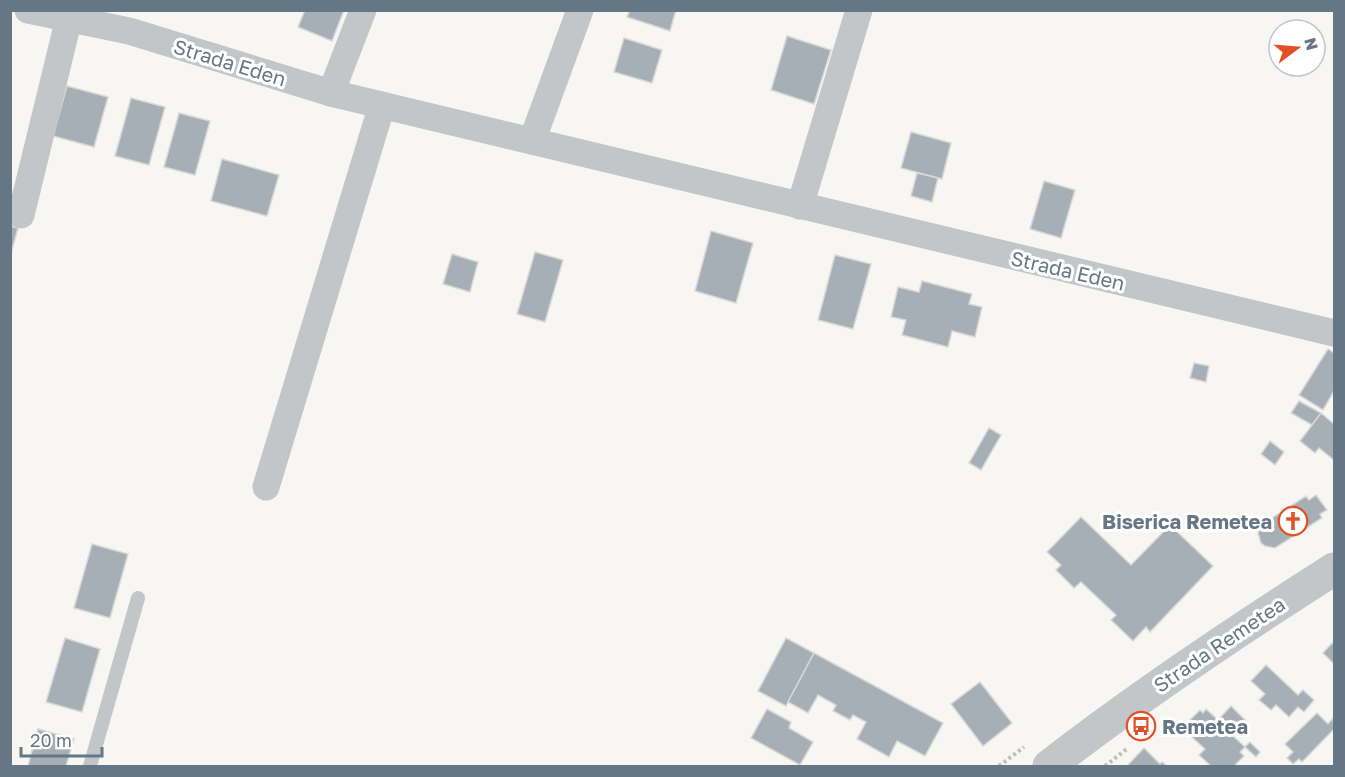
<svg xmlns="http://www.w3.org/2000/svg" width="1345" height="777" font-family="'Golos Text',sans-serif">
<rect width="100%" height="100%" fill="#f7f6f3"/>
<g fill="#a6afb5" stroke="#d8d8d6" stroke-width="1.5">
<polygon points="305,10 344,10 332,41 298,27"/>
<polygon points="630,10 676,10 670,31 627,17"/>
<polygon points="787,36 831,50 814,104 771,90"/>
<polygon points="624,38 662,50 652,83 614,72"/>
<polygon points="67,86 108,97 94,147 53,136"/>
<polygon points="131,98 165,107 149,165 115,156"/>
<polygon points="179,113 210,121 195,175 164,167"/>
<polygon points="911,132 951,143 942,179 901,168"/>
<polygon points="222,159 279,175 267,216 211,201"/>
<polygon points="917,173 938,178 932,202 911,196"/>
<polygon points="1044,181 1075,190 1061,238 1030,229"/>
<polygon points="10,226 18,228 10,257"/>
<polygon points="711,231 753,243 736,303 695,291"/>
<polygon points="535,252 563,260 545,322 517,314"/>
<polygon points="452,254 478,262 470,292 443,284"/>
<polygon points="835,255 871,264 853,329 818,320"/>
<polygon points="922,281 972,294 969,304 982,307 975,337 952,331 948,347 902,335 906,320 891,317 898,287 919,292"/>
<polygon points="1328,349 1334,353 1334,391 1323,410 1299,395"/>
<polygon points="1194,363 1209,366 1206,382 1190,378"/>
<polygon points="1299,401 1321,413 1312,425 1291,413"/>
<polygon points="1321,413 1334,424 1334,460 1319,448 1315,453 1300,441"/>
<polygon points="989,428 1001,435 981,470 969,463"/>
<polygon points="1270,441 1284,452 1275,465 1261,454"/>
<polygon points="1316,495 1327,510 1320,514 1322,518 1275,548 1265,546 1261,543 1258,533 1263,524 1306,496 1309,500"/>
<polygon points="1081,517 1131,565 1170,525 1213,566 1150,632 1146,627 1133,641 1111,620 1116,615 1081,582 1074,588 1056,570 1061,565 1047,552"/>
<polygon points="92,544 128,554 110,618 74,608"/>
<polygon points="65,638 100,649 82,712 46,702"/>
<polygon points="786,638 814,653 786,706 758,691"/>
<polygon points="1332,643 1334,645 1334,664 1323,653"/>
<polygon points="814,653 943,723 925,756 897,741 889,757 857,739 866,722 853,715 850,720 833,711 836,705 818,695 808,713 788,702"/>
<polygon points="1266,665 1298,695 1303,690 1314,700 1304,712 1298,707 1289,717 1276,705 1271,710 1259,700 1265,694 1251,681"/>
<polygon points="980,682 1012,723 983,746 951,704"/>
<polygon points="1231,706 1247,722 1233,736 1245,747 1240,752 1244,756 1234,766 1211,766 1199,755 1205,749 1182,728 1200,710 1203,713 1206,709 1218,720"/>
<polygon points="767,709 791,722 789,728 813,742 800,765 751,738"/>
<polygon points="1317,713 1328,724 1333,718 1334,729 1302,762 1299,759 1293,764 1287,758 1293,752 1285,744"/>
<polygon points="38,729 74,739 66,766 28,766"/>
<polygon points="1250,742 1260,752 1256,757 1245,747"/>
<polygon points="1144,748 1160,764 1162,762 1167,766 1127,766"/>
</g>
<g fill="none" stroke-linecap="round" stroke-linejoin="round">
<g stroke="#bcbec0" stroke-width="4" stroke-dasharray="3 3" stroke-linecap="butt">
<polyline points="999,766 1024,747"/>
<polyline points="1105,766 1128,748"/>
</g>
<polyline stroke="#c2c6c9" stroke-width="14" points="90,766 138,598"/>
<g stroke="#c2c6c9" stroke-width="27">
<polyline points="28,10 129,31 331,93 1334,333"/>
<polyline points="331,93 363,10"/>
<polyline points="532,141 580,10"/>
<polyline points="800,206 859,10"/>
<polyline points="21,215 69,18"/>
<polyline points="266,487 382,105"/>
</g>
<path stroke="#c2c6c9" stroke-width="33" d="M1049,766C1142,694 1235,632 1334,569"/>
</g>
<defs>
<g id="church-ring" transform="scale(1.5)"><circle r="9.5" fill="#fff" stroke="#e45026" stroke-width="1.5"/><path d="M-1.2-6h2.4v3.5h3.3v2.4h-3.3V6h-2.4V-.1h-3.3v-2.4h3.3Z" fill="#e45026"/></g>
<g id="bus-ring" transform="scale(1.5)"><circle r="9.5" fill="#fff" stroke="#e45026" stroke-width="1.5"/><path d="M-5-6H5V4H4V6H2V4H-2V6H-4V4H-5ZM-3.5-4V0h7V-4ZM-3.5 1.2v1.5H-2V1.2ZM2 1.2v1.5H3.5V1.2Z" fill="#e45026"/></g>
</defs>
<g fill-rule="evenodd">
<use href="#church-ring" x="1293" y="521"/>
<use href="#bus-ring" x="1141" y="726"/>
</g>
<g text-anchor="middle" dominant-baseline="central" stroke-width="6" stroke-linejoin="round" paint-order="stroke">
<g font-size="20" fill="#657784" stroke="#fff">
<text transform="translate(230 62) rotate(17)">Strada Eden</text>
<text transform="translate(1068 270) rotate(13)">Strada Eden</text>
<text transform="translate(1219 644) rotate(-34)">Strada Remetea</text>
</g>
<g font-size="20" font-weight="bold" fill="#657784" stroke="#fff" text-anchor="end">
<text x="1272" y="521">Biserica Remetea</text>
<text x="1162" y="726" text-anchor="start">Remetea</text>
</g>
</g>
<rect width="1345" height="777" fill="none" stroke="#657784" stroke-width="24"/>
<g transform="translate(1297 48) rotate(74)"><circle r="28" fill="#ffffff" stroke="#c1c9ce" stroke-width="1.5"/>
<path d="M0-4.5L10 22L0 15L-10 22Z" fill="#e45026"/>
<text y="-9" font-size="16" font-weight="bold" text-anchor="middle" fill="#657784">N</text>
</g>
<path d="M21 747v9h81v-9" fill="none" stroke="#657784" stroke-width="3"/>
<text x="30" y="747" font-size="18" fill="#657784" stroke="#ffffff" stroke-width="4.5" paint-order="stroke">20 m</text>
</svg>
